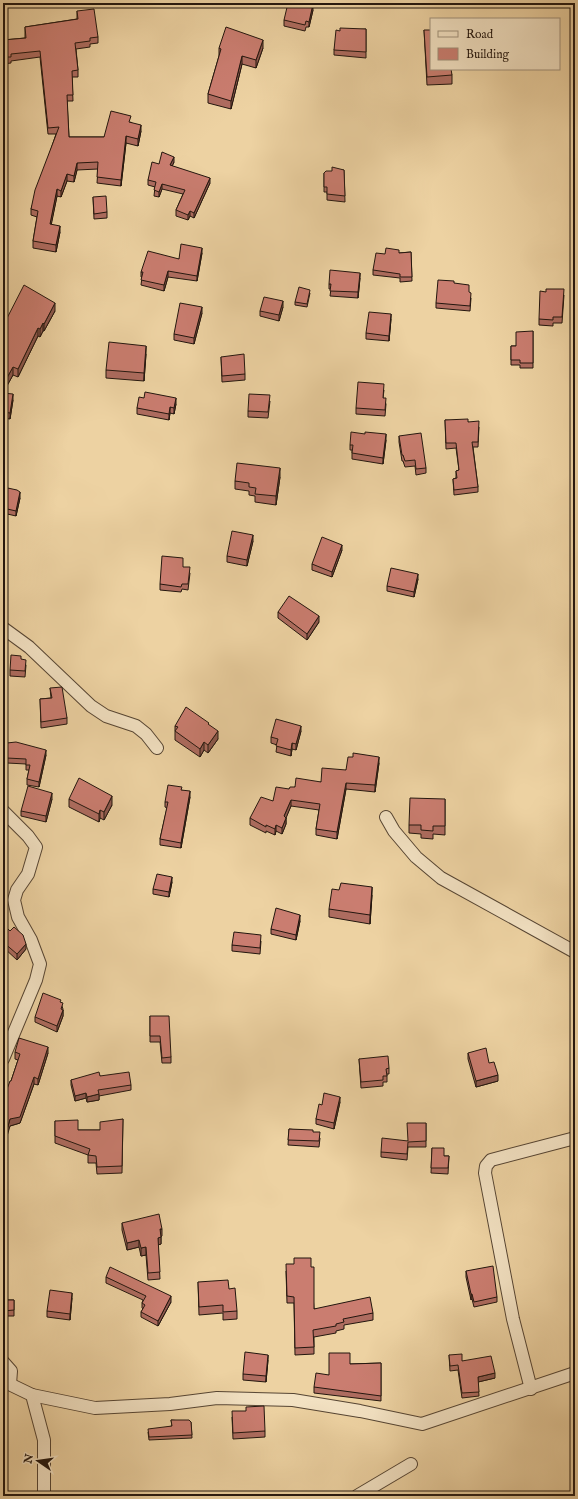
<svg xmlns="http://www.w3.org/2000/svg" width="578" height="1499" font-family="'IM FELL English',serif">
<rect width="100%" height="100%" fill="#edd2a2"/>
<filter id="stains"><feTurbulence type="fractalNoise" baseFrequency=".005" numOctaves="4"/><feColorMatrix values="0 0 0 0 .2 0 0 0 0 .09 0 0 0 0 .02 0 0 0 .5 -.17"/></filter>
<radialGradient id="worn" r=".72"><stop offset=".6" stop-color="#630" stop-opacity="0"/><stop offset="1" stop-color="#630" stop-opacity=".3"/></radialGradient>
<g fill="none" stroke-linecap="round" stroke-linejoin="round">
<g stroke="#564533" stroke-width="14">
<g id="street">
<polyline points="3,628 29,647 91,706 106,716 136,726 146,734 157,748"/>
<polyline points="3,811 28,836 36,847 28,874 17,890 14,900 18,917 31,940 40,964 36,980 3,1059"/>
<polyline points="386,817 394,831 416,857 441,878 575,952"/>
<polyline points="3,1362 11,1371 10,1384"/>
<polyline points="3,1381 32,1395 44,1440 44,1496"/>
<polyline points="531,1389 513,1319 485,1173 486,1166 491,1160 575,1138"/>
<polyline points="32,1395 95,1408 170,1404 217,1398 293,1400 360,1411 422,1424 575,1373"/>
<polyline points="357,1496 411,1464"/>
</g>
</g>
<use href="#street" stroke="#f3e2c3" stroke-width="12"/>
</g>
<g fill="#ae6c60" stroke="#23160e">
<polygon points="313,10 309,27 306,27 305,31 284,26 284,20"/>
<polygon points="77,11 98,37 98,43 90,44 90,47 76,49 78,70 78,77 72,77 73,101 67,101 69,137 104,137 131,122 141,131 138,146 126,143 121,186 97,183 98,169 77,170 74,182 67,181 61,197 57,196 51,224 60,232 56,252 33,248 33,241 37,217 31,215 31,209 56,134 48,134 40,57 11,61 11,63 3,64 3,40 25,38 25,27 77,19"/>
<polygon points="366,29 366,58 334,55 334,50 340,31"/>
<polygon points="424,30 452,75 452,84 427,85"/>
<polygon points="219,48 263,48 256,68 242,64 231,109 208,103 208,94 219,56"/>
<polygon points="174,162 172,166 210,183 194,218 190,216 188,220 176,216 176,210 183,194 162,189 159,197 154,196 155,187 148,185 148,180 159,164"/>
<polygon points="344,170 345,202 327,200 327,192 324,192 324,173"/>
<polygon points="93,197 107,212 107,218 94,219"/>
<polygon points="411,252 412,281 400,282 400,278 373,275 373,270 385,254 399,253"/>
<polygon points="202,253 197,281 168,277 164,291 141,285 142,277 141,277 141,272 179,259"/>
<polygon points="360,278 358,298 330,296 331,289 329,289 329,284"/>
<polygon points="454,283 471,298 470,311 436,308 436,303"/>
<polygon points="310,293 307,307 295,305 295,302"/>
<polygon points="564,295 562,323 553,323 553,326 539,325 539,319"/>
<polygon points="283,307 279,321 260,316 260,311"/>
<polygon points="55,311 44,331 43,331 40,337 38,336 18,377 13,375 4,391 3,390 3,323 4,324"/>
<polygon points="202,313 194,344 174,340 174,334"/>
<polygon points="391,319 389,341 366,339 366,333"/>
<polygon points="533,331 533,368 520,368 520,365 511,365 511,346 516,346"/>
<polygon points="146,354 144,381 106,378 106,370"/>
<polygon points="221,357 245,374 245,380 222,382"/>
<polygon points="384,390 383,398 386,404 385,416 356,414 356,408"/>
<polygon points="3,393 13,400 10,419 3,418"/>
<polygon points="144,398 176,404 174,414 170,413 169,420 137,414 137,408"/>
<polygon points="270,401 268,418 248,417 248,411"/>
<polygon points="445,420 468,422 479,427 478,447 473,447 478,487 478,492 454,495 453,479 456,478 456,471 459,470 456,448 446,449"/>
<polygon points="365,434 386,440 383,464 352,459 352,450 350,450 350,445"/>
<polygon points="399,436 426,468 426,473 416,475 415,466 405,467 403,461 402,461 399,442"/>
<polygon points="280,477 276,505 255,502 255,496 249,495 249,491 235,489 235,481"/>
<polygon points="3,487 20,498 16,516 3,513"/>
<polygon points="253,541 247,566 227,562 227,556"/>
<polygon points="342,550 332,577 312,570 312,564"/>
<polygon points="183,567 190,573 188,590 182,589 181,592 160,590 160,584"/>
<polygon points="418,579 414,597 387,591 387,586"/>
<polygon points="278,612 319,622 307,640 278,618"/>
<polygon points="21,659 26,665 25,677 10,676 10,670"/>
<polygon points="50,688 67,718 67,724 41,728 40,699 51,698"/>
<polygon points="209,725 218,739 208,753 204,750 200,757 175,740 175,726"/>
<polygon points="301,731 296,750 292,749 291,756 276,752 277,745 271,743 271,737"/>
<polygon points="7,743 46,755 39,787 27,785 27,779 29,770 26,770 26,764 7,763"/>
<polygon points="379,763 375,792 346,789 337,839 316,835 316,829 319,810 291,806 286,817 286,824 282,834 276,831 275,835 266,831 266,833 250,825 250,818 289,789 295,787 321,782 346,770"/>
<polygon points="182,790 190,797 181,848 160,845 160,839 167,808 165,807 165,802"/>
<polygon points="52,799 46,822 21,816 21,811"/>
<polygon points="69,799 112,805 104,820 100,818 99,822 69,807"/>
<polygon points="445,799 445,835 433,834 433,839 421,838 421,834 409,833 409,825"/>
<polygon points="172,882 169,897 153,894 153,889"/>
<polygon points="372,895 370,924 329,917 329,909"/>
<polygon points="300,921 296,940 271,934 271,929"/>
<polygon points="3,928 26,949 17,960 3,947"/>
<polygon points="261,941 260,954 232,951 232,945"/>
<polygon points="61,1003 63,1009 63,1016 57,1032 35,1022 35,1017"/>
<polygon points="150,1016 171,1057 171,1063 162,1063 160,1042 150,1042"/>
<polygon points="15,1052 48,1053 38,1085 34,1084 20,1123 10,1126 11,1081 18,1060 15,1059"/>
<polygon points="468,1053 498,1081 476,1087 468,1059"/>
<polygon points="359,1059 389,1068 389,1074 387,1074 387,1082 383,1082 383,1086 361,1088"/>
<polygon points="100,1076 131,1085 131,1090 99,1096 99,1100 87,1102 86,1098 75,1101 71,1085 71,1080"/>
<polygon points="340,1102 334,1129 316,1124 316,1119 322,1105"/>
<polygon points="123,1119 122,1173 97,1174 96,1163 88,1163 88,1155 55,1143 55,1121 78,1130 100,1130"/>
<polygon points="426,1123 426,1147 408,1147 407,1160 381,1157 381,1152 408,1141"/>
<polygon points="289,1129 313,1132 320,1138 319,1147 288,1145"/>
<polygon points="432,1148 444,1156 449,1156 448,1174 431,1173"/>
<polygon points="122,1223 162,1236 161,1236 161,1244 158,1245 160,1279 148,1280 146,1255 141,1256 139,1247 127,1250 122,1230"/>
<polygon points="311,1267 314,1309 373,1313 373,1320 344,1325 344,1329 336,1331 336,1333 314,1337 314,1354 295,1355 294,1303 287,1303 286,1271"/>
<polygon points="466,1271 497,1297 497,1302 474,1307 472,1299 471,1300 466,1277"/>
<polygon points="106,1277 171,1302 158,1326 141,1317 141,1312 143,1309 142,1308 142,1303 143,1300 106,1283"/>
<polygon points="198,1282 237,1311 237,1319 223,1320 223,1313 199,1315"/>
<polygon points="3,1293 7,1300 14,1300 14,1316 3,1316"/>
<polygon points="72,1298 70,1320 47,1317 47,1311"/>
<polygon points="449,1355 462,1361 495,1378 478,1382 479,1396 462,1398 458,1370 450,1371"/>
<polygon points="268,1360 266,1382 243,1380 243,1374"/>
<polygon points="381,1363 381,1401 314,1393 314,1387 329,1375 350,1364"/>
<polygon points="232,1417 265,1431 265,1437 233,1439"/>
<polygon points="171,1420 191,1422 192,1438 149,1440 148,1432 172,1426"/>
</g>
<g fill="#8d584e" stroke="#23160e">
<polygon points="313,4 313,10 309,27 309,22"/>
<polygon points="263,40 263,48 256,68 256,60"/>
<polygon points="242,56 242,64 231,109 231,101"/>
<polygon points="141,125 141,131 138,146 138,139"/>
<polygon points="126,136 126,143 121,186 121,180"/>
<polygon points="174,157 174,162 170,171 170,165"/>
<polygon points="77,163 77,170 74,182 74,176"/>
<polygon points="67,174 67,181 61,197 61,191"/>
<polygon points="210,178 210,183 194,218 194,213"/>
<polygon points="162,184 162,189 159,197 159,192"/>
<polygon points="57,189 57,196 50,231 50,224"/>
<polygon points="190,211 190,216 188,220 188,215"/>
<polygon points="60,226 60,232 56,252 56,245"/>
<polygon points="202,248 202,253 197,281 197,276"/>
<polygon points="168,271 168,277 164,291 164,285"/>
<polygon points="360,273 360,278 358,298 358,292"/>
<polygon points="283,301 283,307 279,321 279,315"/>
<polygon points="55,303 55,311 44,331 44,324"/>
<polygon points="202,307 202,313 194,344 194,338"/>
<polygon points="391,314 391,319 389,341 389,336"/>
<polygon points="43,323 43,331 40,337 40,329"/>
<polygon points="38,328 38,336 18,377 18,369"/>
<polygon points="146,346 146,354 144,381 144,373"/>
<polygon points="13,367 13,375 4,391 4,383"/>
<polygon points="13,394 13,400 10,419 10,413"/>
<polygon points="176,398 176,404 174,414 174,408"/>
<polygon points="170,407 170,413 169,420 169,414"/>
<polygon points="386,434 386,440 383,464 383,458"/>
<polygon points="280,468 280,477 276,505 276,496"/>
<polygon points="20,492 20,498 16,516 16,511"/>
<polygon points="253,535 253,541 247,566 247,560"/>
<polygon points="342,545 342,550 332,577 332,572"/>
<polygon points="418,574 418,579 414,597 414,592"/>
<polygon points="319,616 319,622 307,640 307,634"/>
<polygon points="301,726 301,731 296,750 296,744"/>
<polygon points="218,731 218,739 208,753 208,745"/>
<polygon points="204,742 204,750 200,757 200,749"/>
<polygon points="292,743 292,749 291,756 291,750"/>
<polygon points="46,750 46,755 39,787 39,782"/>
<polygon points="379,757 379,763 375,792 375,785"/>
<polygon points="346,783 346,789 337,839 337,832"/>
<polygon points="190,791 190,797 181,848 181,843"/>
<polygon points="52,793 52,799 46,822 46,816"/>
<polygon points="112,796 112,805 104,820 104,812"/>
<polygon points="291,800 291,806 284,823 284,816"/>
<polygon points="100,810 100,818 99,822 99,814"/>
<polygon points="286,818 286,824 282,834 282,828"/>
<polygon points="276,825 276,831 275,835 275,829"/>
<polygon points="172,877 172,882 169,897 169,892"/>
<polygon points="372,887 372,895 370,924 370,915"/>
<polygon points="300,915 300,921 296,940 296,935"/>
<polygon points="26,944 26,949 17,960 17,954"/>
<polygon points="63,1010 63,1016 57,1032 57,1026"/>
<polygon points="48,1047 48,1053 38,1085 38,1079"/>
<polygon points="498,1075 498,1081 476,1087 476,1081"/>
<polygon points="34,1077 34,1084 20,1123 10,1126 3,1150 3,1144 10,1119"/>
<polygon points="86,1093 86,1098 75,1101 75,1096"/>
<polygon points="99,1094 99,1100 87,1102 87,1097"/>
<polygon points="340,1097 340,1102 334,1129 334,1123"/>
<polygon points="160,1229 162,1229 162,1236 160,1237"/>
<polygon points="161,1237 161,1244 158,1245 158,1238"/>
<polygon points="139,1240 139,1247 127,1250 127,1243"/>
<polygon points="146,1247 146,1255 141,1256 141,1248"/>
<polygon points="72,1293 72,1298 70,1320 70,1314"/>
<polygon points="471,1294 472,1294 472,1299 471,1300"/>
<polygon points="171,1296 171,1302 158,1326 158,1321"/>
<polygon points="268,1355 268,1360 266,1382 266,1376"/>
<polygon points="495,1373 495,1378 478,1382 478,1377"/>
</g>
<g fill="#ca7d70" stroke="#23160e">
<polygon points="288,3 309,3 313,4 309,22 306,21 305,25 284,20"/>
<polygon points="94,9 98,37 90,38 90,41 75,43 78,70 72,71 73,95 67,95 69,137 104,137 111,111 131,116 129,122 141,125 138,139 126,136 121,180 97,177 98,162 77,163 74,176 67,174 61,191 57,189 50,224 60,226 56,245 33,241 38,211 31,209 35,190 59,127 48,128 40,51 11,54 11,57 3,57 3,40 26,38 25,27 78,19 77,11"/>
<polygon points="226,27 263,40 256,60 242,56 231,101 208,94 221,49 219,48"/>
<polygon points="340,28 366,29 366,52 334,50 336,30 340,31"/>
<polygon points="424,30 431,30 431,69 451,69 452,75 427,77"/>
<polygon points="162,152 174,157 170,165 210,178 194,213 190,211 188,215 176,210 185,190 162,184 159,192 154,190 156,182 148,180 152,162 159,164"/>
<polygon points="332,167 344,170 345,196 327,194 327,187 324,187 324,173 326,171 332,171"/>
<polygon points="106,196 107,212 94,214 93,197"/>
<polygon points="181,244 202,248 197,276 168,271 164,285 141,280 143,272 141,272 148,251 179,259"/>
<polygon points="386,248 399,250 399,253 411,252 412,277 400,277 400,274 373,270 376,253 385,254"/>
<polygon points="330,270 360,273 358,292 330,291 331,284 329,284"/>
<polygon points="438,280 454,281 454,283 469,285 469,292 471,293 470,306 436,303"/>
<polygon points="24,285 55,303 44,324 43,323 40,329 38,328 18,369 13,367 4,383 3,382 3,323 4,324"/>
<polygon points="299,287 310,290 307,304 295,302"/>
<polygon points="546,289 564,289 562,317 553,317 553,320 539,319 540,291 546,292"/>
<polygon points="264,297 283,301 279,315 260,311"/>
<polygon points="180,303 202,307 194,338 174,334"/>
<polygon points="369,312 391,314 389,336 366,333"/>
<polygon points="533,331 533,363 520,363 520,360 511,360 511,346 516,346 516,332"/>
<polygon points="109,342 146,346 144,373 106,370"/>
<polygon points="244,354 245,374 222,376 221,357"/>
<polygon points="358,382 384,384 383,398 386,398 385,410 356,408"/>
<polygon points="145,392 176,398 174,408 170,407 169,414 137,408 139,397 144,398"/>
<polygon points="3,393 13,394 10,413 3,412"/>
<polygon points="249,394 270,395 268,412 248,411"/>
<polygon points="468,419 468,422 479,421 478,442 472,442 478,487 454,490 453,479 457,478 456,471 459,470 456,443 446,443 445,420"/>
<polygon points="351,432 365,434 365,432 386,434 383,458 352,453 353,445 350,445"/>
<polygon points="421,433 426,468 416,469 415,460 405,461 403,455 402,455 399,436"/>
<polygon points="237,463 280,468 276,496 255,494 256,488 249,487 249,483 235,481"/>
<polygon points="3,487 17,490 20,492 16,511 3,508"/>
<polygon points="232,531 253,535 247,560 227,556"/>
<polygon points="322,537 342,545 332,572 312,564"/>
<polygon points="162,556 183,558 183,567 190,567 188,584 182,584 181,587 160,584"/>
<polygon points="391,568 418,574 414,592 387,586"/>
<polygon points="289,596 319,616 307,634 278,612"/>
<polygon points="11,655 21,656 21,659 26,660 25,671 10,670"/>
<polygon points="62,687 67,718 41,722 40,699 52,698 50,688"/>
<polygon points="186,707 209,723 208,724 218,731 208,745 204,742 200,749 175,731 178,727 175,726"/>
<polygon points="276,719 301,726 296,744 292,743 291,750 276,746 278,739 271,737"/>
<polygon points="16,742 46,750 39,782 27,779 30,765 26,765 26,759 7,758 7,743"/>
<polygon points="353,753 379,757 375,785 346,783 337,832 316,829 320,804 291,800 284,816 286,818 282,828 276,825 275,829 266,825 266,827 250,818 261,797 273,801 276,787 289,789 290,787 295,787 296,778 321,782 322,768 346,770 348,757 353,757"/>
<polygon points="79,778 112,796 104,812 100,810 99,814 69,799"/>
<polygon points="168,785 182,787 181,790 190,791 181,843 160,839 168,802 165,802"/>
<polygon points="28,786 52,793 46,816 21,811"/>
<polygon points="410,798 445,799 445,826 433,826 433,831 421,830 421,825 409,825"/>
<polygon points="157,874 172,877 169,892 153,889"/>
<polygon points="341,883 372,887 370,915 329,909 332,889 339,890"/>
<polygon points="276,908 300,915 296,935 271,929"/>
<polygon points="5,926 10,931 14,927 23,935 26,944 17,954 3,942 3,928"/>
<polygon points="234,932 261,935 260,948 232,945"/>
<polygon points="43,993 61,1000 60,1002 63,1003 61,1009 63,1010 57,1026 35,1017"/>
<polygon points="150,1016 169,1016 171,1057 162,1058 160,1036 150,1036"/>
<polygon points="19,1038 48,1047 38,1079 34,1077 20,1117 10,1119 3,1144 3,1100 10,1081 11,1081 20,1054 15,1052"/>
<polygon points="486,1048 489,1063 494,1062 498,1075 476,1081 468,1053"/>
<polygon points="388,1056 389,1068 386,1069 387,1076 383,1076 383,1080 361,1082 359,1059"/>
<polygon points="99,1072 100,1076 129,1072 131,1085 98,1090 99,1094 87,1097 86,1093 75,1096 71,1080"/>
<polygon points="324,1093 340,1097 334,1123 316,1119 319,1104 322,1105"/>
<polygon points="123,1119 122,1166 97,1167 96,1156 88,1155 90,1149 55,1136 55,1121 78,1120 78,1130 100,1130 100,1122"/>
<polygon points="407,1123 426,1123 426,1141 408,1142 407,1154 381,1152 382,1138 408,1141"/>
<polygon points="289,1129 313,1130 313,1132 320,1132 319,1141 288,1140"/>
<polygon points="432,1148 444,1148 444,1156 449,1156 448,1168 431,1168"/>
<polygon points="159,1214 162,1229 160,1229 161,1237 158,1238 160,1272 148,1273 146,1247 141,1248 139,1240 127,1243 122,1223"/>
<polygon points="294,1258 311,1258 311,1267 314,1267 314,1309 370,1297 373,1313 343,1319 344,1322 336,1324 336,1326 313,1330 314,1347 295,1348 294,1297 287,1296 286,1264 294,1264"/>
<polygon points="493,1266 497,1297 474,1302 472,1294 471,1294 466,1271"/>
<polygon points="110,1267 171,1296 158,1321 141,1312 145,1305 142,1303 146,1296 106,1277"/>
<polygon points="228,1280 229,1289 235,1288 237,1311 223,1312 223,1305 199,1307 198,1282"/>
<polygon points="50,1290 72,1293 70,1314 47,1311"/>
<polygon points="3,1293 6,1293 7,1300 14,1300 14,1310 3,1311"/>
<polygon points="245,1352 268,1355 266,1376 243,1374"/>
<polygon points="329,1353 350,1353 350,1364 381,1363 381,1396 314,1387 316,1373 329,1375"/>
<polygon points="462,1354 462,1361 491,1356 495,1373 478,1377 479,1392 462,1393 458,1365 450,1366 449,1355"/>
<polygon points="264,1406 265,1431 233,1433 232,1411 246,1411 246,1407"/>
<polygon points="171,1420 189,1420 191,1422 192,1435 149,1437 148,1429 172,1426"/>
</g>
<rect width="578" height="1499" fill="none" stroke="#edd2a2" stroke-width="16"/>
<rect x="4" y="4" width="570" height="1491" fill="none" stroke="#23160e" stroke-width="2"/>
<rect x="8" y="8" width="562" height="1483" fill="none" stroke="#23160e"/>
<rect x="430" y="18" width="130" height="52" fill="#f3e2c3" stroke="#a0907b"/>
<rect x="438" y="31" width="20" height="6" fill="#f3e2c3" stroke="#a0907b"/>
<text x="466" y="38" font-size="12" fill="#23160e">Road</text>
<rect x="438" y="48" width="20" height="12" fill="#ca7d70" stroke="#a0907b"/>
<text x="466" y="58" font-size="12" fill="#23160e">Building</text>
<g transform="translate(38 1461) rotate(283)" stroke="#f3e2c3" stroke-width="3" paint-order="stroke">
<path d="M0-3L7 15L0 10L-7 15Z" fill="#23160e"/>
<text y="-6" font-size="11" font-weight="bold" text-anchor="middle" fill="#23160e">N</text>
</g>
<rect width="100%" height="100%" filter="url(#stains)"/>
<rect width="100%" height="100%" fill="url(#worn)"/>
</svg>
